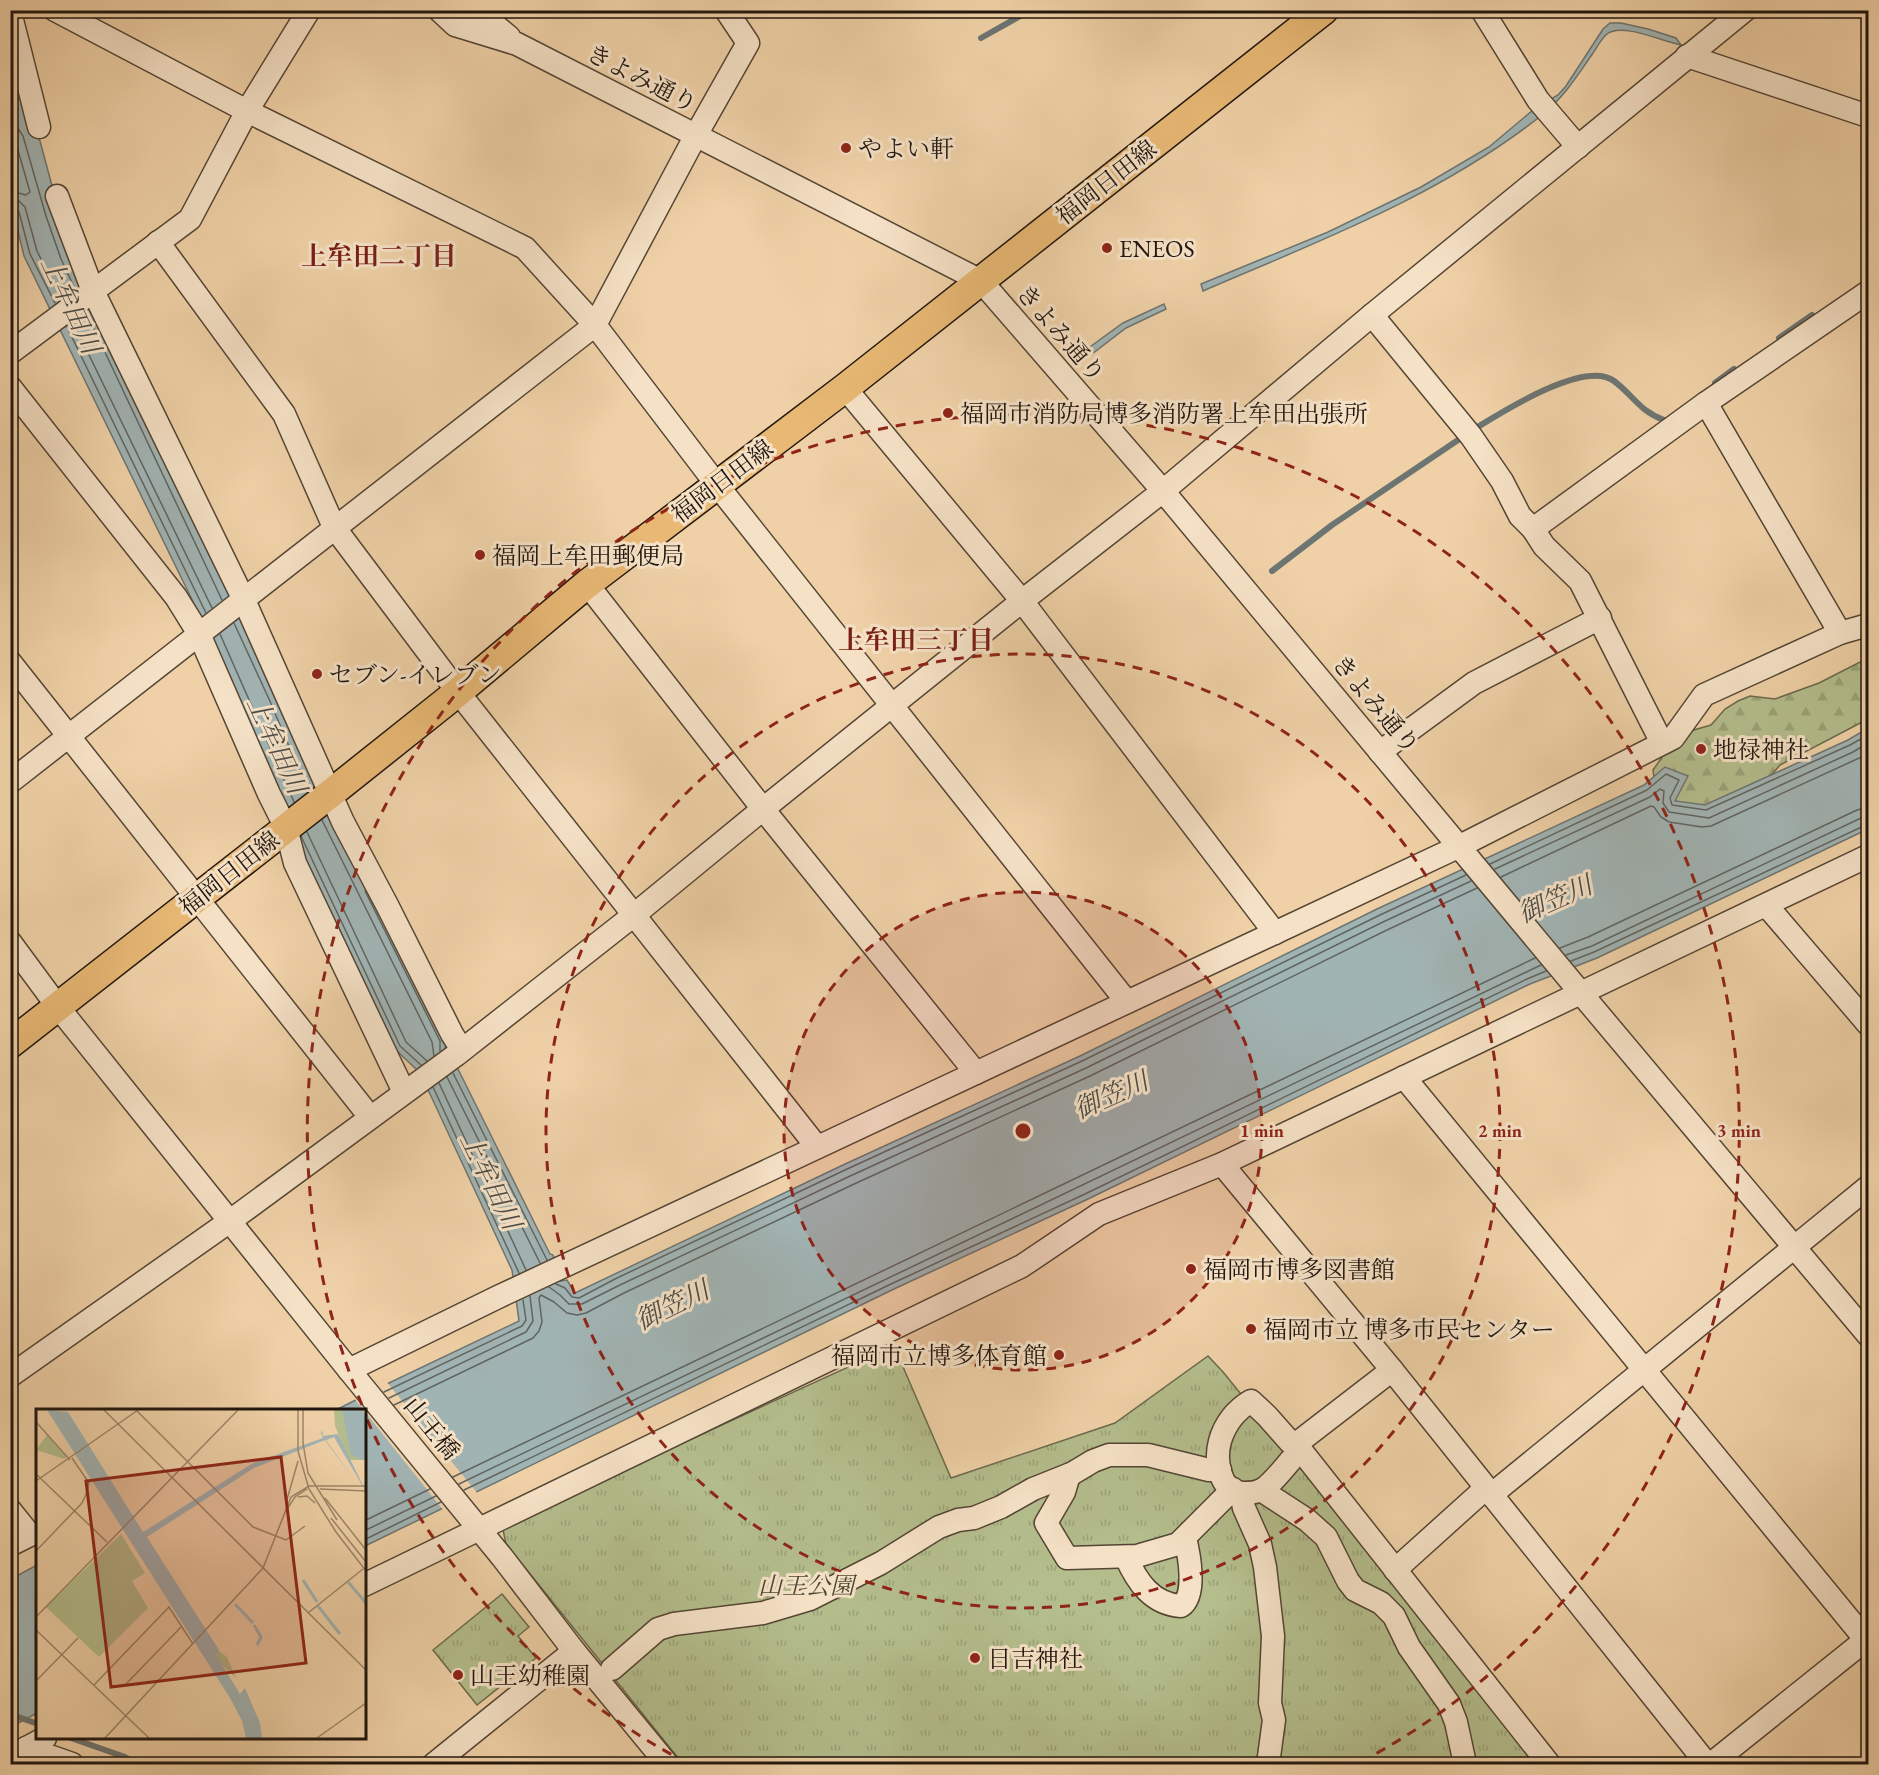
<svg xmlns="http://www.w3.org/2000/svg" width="1879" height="1775" font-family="'EB Garamond','Noto Serif JP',serif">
<defs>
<pattern id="grass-tufts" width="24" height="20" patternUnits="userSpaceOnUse" patternTransform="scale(1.5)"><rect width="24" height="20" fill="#b4bd8c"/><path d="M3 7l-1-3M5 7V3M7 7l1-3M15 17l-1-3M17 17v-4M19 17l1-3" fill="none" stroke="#9aa278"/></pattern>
<pattern id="forest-firs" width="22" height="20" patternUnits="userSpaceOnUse" patternTransform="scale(1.5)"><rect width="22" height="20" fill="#b4bd8c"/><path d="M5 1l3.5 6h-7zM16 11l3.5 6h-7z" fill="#9aa278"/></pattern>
</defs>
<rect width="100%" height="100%" fill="#f0d1a7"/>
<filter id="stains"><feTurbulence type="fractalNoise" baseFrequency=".00333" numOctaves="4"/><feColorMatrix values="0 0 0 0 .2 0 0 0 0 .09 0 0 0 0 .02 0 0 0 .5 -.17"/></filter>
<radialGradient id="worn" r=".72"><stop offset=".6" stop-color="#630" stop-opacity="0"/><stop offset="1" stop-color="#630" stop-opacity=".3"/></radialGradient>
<g fill="url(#grass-tufts)" stroke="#6a6a4d" stroke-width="1.5">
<polygon points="894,1346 951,1478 1115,1423 1208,1356 1223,1372 1542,1764 683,1764 506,1544 503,1530 512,1521"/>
<polygon points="502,1594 529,1627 518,1636 536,1658 477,1705 433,1650"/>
</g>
<polygon fill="url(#forest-firs)" stroke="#6a6a4d" stroke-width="1.5" points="1868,658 1868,719 1780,765 1755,794 1709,816 1656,792 1653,770 1665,753 1687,732 1711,725 1725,709 1738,701 1750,696 1775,699 1819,683"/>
<g fill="#a1b4b4" stroke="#6d7572" stroke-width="1.5">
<path d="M1610,23H1621L1648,29L1676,38L1681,45C1663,42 1622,22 1607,34C1601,39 1596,49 1591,56C1576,78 1562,99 1542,115C1440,196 1321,240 1203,291L1201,284L1328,232L1421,187L1489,147L1533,110L1558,95L1566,86L1603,29Z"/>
<polygon points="10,29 59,212 447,1042 445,1048 458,1069 550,1254 553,1255 556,1265 554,1266 561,1281 567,1280 575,1293 843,1165 1080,1056 1377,909 1644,785 1665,767 1688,776 1675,801 1705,805 1848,740 1868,728 1868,829 1597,958 1530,984 1088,1199 894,1289 365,1546 364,1410 336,1410 391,1382 519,1321 512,1270 430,1094 417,1070 396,1050 275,794 200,616 24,256 11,203"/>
<polygon points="1164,304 1166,309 1126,328 1092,354 1087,349 1123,323"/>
<polygon points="37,1565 37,1713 11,1727 11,1579"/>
</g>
<polygon fill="#f0d1a7" points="386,1381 478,1494 444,1511 354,1398"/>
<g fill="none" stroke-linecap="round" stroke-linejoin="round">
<g stroke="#606561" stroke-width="1.5">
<polyline points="10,100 15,124 23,136 46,216 61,259 75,289"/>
<polyline points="10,134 15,140 30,192 26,195 10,191"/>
<polyline points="10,200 19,201 25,207 37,251 61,299"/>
<polyline points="10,207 15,208 19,212 30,254 55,303"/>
<polyline points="86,312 222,600"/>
<polyline points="73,322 212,608"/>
<polyline points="67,327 206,613"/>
<polyline points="234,623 269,699 308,791"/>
<polyline points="220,634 294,802"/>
<polyline points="322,820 432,1042 434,1056"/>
<polyline points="307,832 406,1042 427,1061"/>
<polyline points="301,836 400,1046 421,1065"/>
<polyline points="1490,864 1647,790 1666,774 1679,780 1670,798 1672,805 1706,810 1850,745 1868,735"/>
<polyline points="1495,869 1650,797 1660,789 1664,791 1663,803 1669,812 1709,818 1853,752 1868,743"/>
<polyline points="1501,877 1651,806 1654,807 1661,817 1669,822 1702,827 1711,826 1868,754"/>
<polyline points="365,891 440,1041 440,1051"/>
<polyline points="1560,948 1588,937 1857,810 1868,807"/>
<polyline points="1566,955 1592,946 1861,818 1868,816"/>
<polyline points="1571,961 1594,952 1868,824"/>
<polyline points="453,1073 547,1260"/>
<polyline points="447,1077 540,1263"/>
<polyline points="439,1083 526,1270"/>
<polyline points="433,1087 519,1273"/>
<polyline points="556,1284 565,1288 572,1297 579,1298 617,1278 845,1170 1082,1061 1380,915 1466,875"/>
<polyline points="549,1287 560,1295 569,1304 582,1304 620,1285 848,1177 1086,1068 1383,922 1471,881"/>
<polyline points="384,1392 522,1326 526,1320 523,1300"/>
<polyline points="389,1398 526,1332 533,1321 530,1296"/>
<polyline points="394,1405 533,1338 539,1331 542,1322 539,1298 541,1295 554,1302 567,1313 577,1315 586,1313 624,1293 852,1185 1090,1076 1387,930 1477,888"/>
<polyline points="453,1477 1535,958"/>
<polyline points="459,1484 1541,965"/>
<polyline points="464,1490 891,1284 1085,1194 1527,979 1546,971"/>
<polyline points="364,1521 430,1489"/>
<polyline points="364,1531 436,1496"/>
<polyline points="364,1540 441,1502"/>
</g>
<g stroke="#6d7572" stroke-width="6">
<polyline points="981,38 1031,10"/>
<polyline points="1779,338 1812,315"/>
<polyline points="1715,383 1734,369"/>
<path d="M1476,428C1502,412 1585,359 1614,381C1633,395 1639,411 1664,420"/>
<polyline points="1272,571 1332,525 1461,438"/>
<polyline points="10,1714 38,1724"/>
<polyline points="71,1738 125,1757 137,1764"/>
</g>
<g stroke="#544534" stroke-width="25">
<g id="minor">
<polyline points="55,10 247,111 525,248 595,325 717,485 1127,1002"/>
<polyline points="439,10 455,25 517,44 981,281 1163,491 1580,992 1868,1335"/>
<polyline points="477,10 509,37"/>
<polyline points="1482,10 1538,100 1578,147"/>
<polyline points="10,12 39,127"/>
<polyline points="1687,56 1868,116"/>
<polyline points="57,196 93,291 243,598 343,822 387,905 452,1034 462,1050"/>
<polyline points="158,242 284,414 334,527 458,692 817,1147"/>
<polyline points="1372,315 1471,436 1502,481 1520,516 1533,529 1544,546 1580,581 1662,743"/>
<polyline points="10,353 190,219 247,111 309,10"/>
<polyline points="10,387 176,597 199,634 269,794 286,828 295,863 404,1092"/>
<polyline points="845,388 1022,601 1275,933"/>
<polyline points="1706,403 1840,633"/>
<polyline points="1533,529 1706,403 1868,292"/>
<polyline points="587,584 763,809 976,1073"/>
<polyline points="10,662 370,1117"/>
<polyline points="1380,752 1474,683 1600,618"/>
<polyline points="10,782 595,325 696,135 748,43 726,10"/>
<polyline points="1767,906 1868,1024"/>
<polyline points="10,942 58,1007 349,1370 502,1557 574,1651 667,1764"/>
<polyline points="1404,1077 1866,1640"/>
<polyline points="1222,1164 1392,1370 1707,1764"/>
<polyline points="349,1370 498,1297 1460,846 1673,738 1704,695 1840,633 1868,625"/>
<polyline points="1392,1370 1296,1444 1549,1764"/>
<polyline points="10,1376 230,1221 456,1055 634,915 763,809 1022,601 1163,491 1372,315 1745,10"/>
<path d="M1290,1442L1267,1416L1251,1401C1236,1410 1225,1424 1220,1441C1215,1459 1219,1493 1243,1493C1249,1493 1256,1493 1262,1490C1271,1485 1284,1468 1291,1460"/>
<polyline points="1069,1475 1064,1492 1046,1523 1067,1558 1137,1556 1178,1544 1233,1489"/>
<polyline points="1261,1490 1307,1520 1326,1537 1348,1581 1355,1590 1381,1603 1394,1616 1409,1647 1449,1704 1456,1722 1465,1764"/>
<polyline points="1241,1493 1244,1508 1260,1544 1265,1567 1273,1636 1270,1703 1274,1720 1268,1764"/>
<polyline points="1491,1495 1868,1187"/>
<polyline points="10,1510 30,1535 10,1545"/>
<path d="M1126,1557C1137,1582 1152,1604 1181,1606C1197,1595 1189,1554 1185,1538"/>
<polyline points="1395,1570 1486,1488"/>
<polyline points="364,1585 1022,1266 1099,1214 1222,1164 1868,856"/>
<polyline points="612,1669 658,1629 674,1624 763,1613 810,1599 881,1563 939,1527 958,1520 974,1518 1001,1507 1033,1489 1073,1473 1093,1461 1109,1455 1148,1455 1209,1470 1220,1470"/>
<polyline points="26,1748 72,1764"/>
<polyline points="10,1757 45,1738"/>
<polyline points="434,1764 574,1651"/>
<polyline points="1711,1764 1868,1638"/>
</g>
</g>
<g stroke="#20160e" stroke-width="31">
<polyline id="major" points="10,1044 330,794 458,692 587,584 845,388 1324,10"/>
</g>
<use href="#minor" stroke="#f5e1c6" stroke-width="22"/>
<use href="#major" stroke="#e8b874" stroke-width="28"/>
</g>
<circle cx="1023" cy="1131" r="239" fill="#8f2418" fill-opacity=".12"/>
<g fill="none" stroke="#8f2418" stroke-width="3" stroke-dasharray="10 8">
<circle cx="1023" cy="1131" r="239"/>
<circle cx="1023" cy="1131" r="477"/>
<path d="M687 1763A716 716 0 0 1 366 1417M362 1405A716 716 0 1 1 1359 1763"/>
</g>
<g fill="#8f2418" stroke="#f5e1c6" stroke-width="2">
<circle cx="846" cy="148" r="6"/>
<circle cx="1107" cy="248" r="6"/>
<circle cx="948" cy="413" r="6"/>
<circle cx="480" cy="555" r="6"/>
<circle cx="317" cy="674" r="6"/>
<circle cx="1701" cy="749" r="6"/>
<circle cx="1191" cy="1269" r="6"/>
<circle cx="1251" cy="1329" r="6"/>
<circle cx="1059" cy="1355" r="6"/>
<circle cx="975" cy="1658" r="6"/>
<circle cx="458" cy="1675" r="6"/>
</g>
<g text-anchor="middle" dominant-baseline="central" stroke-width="6" stroke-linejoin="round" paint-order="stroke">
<g font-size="24" fill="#20160e" stroke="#f5e1c6">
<text transform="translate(642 78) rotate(27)">きよみ通り</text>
<text transform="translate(1106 182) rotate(-38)">福岡日田線</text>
<text transform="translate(1061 333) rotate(49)">きよみ通り</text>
<text transform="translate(722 481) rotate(-37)">福岡日田線</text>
<text transform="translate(1376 704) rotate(50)">きよみ通り</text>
<text transform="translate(229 873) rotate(-38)">福岡日田線</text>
<text transform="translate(432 1428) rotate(51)">山王橋</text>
</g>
<g font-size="24" fill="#20160e" stroke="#f5e1c6" text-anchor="start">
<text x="858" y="148">やよい軒</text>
<text x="1119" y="248">ENEOS</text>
<text x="960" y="413">福岡市消防局博多消防署上牟田出張所</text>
<text x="492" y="555">福岡上牟田郵便局</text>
<text x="329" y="674">セブン-イレブン</text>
<text x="1713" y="749">地禄神社</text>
<text x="1203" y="1269">福岡市博多図書館</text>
<text x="1263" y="1329">福岡市立 博多市民センター</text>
<text x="1047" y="1355" text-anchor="end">福岡市立博多体育館</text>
<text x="987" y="1658">日吉神社</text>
<text x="470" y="1675">山王幼稚園</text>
</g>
<g font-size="24" font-style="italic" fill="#4c4834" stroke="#f5e1c6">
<text x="806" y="1585">山王公園</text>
</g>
<g font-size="26" font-weight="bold" fill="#7a1f14" stroke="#f5e1c6">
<text x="379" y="256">上牟田二丁目</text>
<text x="916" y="640">上牟田三丁目</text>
</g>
<g font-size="26" font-style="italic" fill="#4d4d48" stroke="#f5e1c6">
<text transform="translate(71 305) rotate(65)">上牟田川</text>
<text transform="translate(277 745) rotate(65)">上牟田川</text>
<text transform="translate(1555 899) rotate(-24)">御笠川</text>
<text transform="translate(1111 1095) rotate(-24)">御笠川</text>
<text transform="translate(491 1181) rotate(64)">上牟田川</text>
<text transform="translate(672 1305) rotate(-26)">御笠川</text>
</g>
</g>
<g transform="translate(36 1409)">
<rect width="330" height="330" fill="#f0d1a7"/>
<path d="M298,1H328L330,51H313L299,17ZM11,26L30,48L29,50L0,41ZM85,125L109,164L96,172L112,199L63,248L10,198Z" fill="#b4bd8c"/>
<path d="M180,240L191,248L200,269L181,251Z" fill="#b4bd8c"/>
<path d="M40,174L61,192L55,206L42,213L29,208L23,193Z" fill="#b4bd8c"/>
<path d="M11,1L32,3L107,123L217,54L287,29L285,24L286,21L287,27L302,25L330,83L298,28L290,31L319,72L289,31L218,59L111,128L183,241L180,246L204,285L209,279L224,314L226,329H210L206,312L194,289ZM306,1H326L330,8V52L315,46Z" fill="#a1b4b4"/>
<path fill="none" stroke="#a1b4b4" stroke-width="3" d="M267,171L281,193M312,173L330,194M199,195L217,214M282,197L304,225M218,216L225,228L221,236"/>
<path fill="none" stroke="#9d866a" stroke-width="1.5" d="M68,1L330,261M262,1V42L273,80L300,123L330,162M267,1V34L272,64L301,111M101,2L217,118L250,131L269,117M0,13L34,51M82,15L102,1M0,65L71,133M0,72L82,15M284,80L330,82M262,88L271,87L279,94M289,89L330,141M250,94L262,52M249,103L259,88L271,80M295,109L330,153M0,142L46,94L51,83L53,74L36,49M272,204L327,160M0,208L202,1M0,221L113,329M0,272L42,229M90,275L146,217M58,276L133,198L157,235M69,329L227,159L255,88L273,77H330M281,329L330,294"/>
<path fill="#8f2418" fill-opacity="0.15" stroke="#8f2418" stroke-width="3" d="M245,48L270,254L75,278L50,72Z"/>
<rect width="330" height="330" fill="none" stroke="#20160e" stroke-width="3"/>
</g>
<circle cx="1023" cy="1131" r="9" fill="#8f2418" stroke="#f5e1c6" stroke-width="3"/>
<g font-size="18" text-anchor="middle" font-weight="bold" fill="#8f2418" stroke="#f5e1c6" stroke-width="6" stroke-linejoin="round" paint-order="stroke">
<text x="1262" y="1137">1 min</text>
<text x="1500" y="1137">2 min</text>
<text x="1739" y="1137">3 min</text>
</g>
<rect width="1879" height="1775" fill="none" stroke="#f0d1a7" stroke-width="36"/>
<rect x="12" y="12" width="1855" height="1751" fill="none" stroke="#20160e" stroke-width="3"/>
<rect x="18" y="18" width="1843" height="1739" fill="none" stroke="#20160e" stroke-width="1.5"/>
<rect width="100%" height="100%" filter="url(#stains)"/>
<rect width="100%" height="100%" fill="url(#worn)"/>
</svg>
